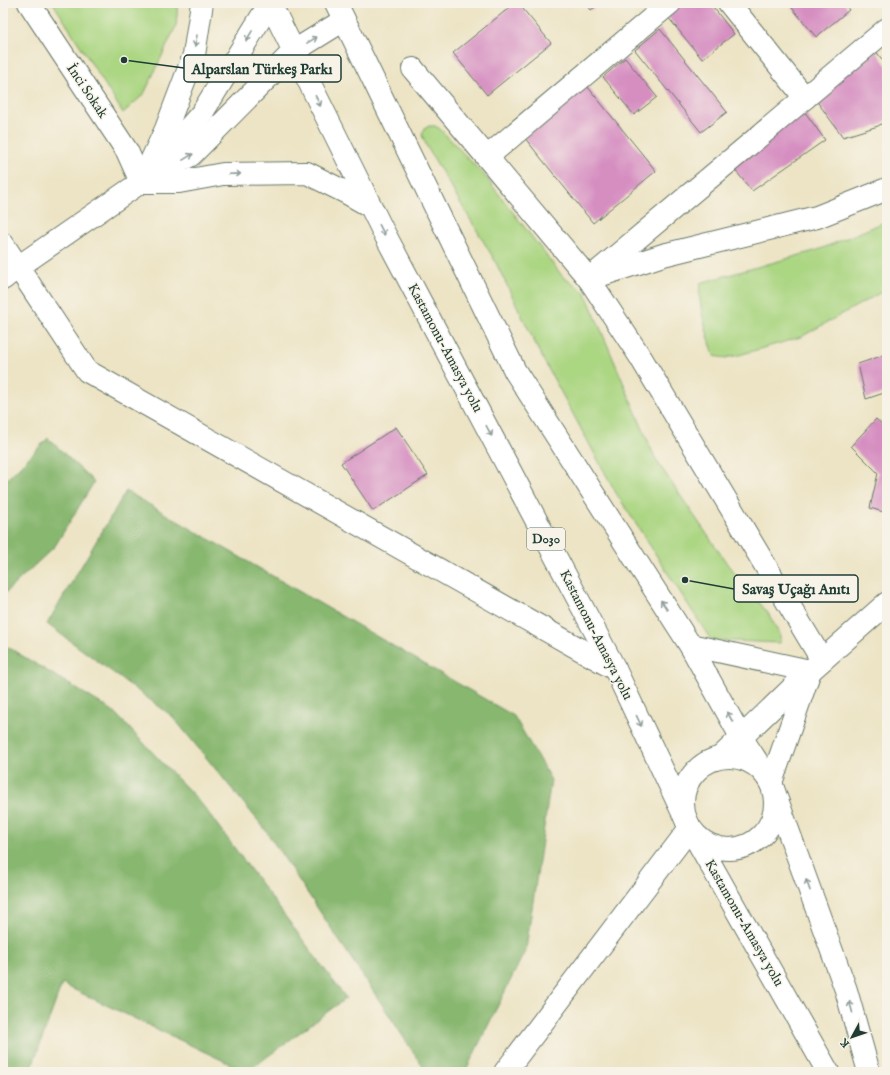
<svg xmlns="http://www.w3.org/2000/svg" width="890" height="1075" font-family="'IM FELL English',serif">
<rect width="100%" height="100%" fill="#f7f3e8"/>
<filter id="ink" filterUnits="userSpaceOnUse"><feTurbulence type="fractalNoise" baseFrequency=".025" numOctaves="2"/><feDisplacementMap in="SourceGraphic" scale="8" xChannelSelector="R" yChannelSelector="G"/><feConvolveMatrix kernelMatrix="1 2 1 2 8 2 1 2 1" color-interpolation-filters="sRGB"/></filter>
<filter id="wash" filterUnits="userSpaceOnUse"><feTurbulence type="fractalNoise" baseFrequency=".012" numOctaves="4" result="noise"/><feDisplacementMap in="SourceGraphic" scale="16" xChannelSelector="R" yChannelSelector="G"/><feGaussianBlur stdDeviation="0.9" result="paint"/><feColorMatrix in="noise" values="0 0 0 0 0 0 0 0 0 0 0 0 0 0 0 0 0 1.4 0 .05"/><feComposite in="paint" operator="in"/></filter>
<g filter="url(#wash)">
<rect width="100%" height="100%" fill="#ede4c5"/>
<g fill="#abd682" stroke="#658a5b">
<polygon points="53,3 178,3 176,26 144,94 123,113"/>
<polygon points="429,126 435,126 440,129 484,175 563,277 585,292 656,460 728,565 768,613 780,635 780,643 711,640 616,493 544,361 494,259 427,147 422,135 424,129"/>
<path d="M887,221V289L801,337L739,355L725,358L714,356C708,334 697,306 700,283L818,250Z"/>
</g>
<g fill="#88b770" stroke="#547a52">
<polygon points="48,438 94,482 55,546 3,595 3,483"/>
<polygon points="126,491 514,716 551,780 526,949 465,1072 426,1072 389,1015 264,828 172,716 47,624"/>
<polygon points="3,644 113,711 201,803 346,998 247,1072 62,984 30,1072 3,1072"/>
</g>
<g id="blocks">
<g fill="#d68ec1">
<polygon points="515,3 518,3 551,43 487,95 453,53"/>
<polygon points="585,3 600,3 591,10"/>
<polygon points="684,3 710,3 734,34 702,59 667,16"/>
<polygon points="788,3 844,3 849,10 816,37"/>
<polygon points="660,29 727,112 701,132 635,50"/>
<polygon points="875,50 887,66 887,120 878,126 843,137 813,96"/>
<polygon points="625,58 657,97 634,115 603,77"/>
<polygon points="587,86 656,171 593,223 524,137"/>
<polygon points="802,108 825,140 752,191 731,165"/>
<polygon points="887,354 887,392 866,399 858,364"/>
<polygon points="876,419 887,429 887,513 870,508 878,473 851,446"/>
<polygon points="396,427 428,475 373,511 341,463"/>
</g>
</g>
</g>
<g filter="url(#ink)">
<use href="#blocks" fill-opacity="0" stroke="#677767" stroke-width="1"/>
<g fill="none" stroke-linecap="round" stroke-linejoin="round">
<g stroke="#677767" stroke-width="24">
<g id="minor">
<polyline points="29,3 127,151 141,182"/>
<polyline points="729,3 805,98"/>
<polyline points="413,69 589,279 887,29"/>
<polyline points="487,157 670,3"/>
<polyline points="152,159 166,129 194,55 202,3"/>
<polyline points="150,172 202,113 270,3"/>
<polyline points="144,182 179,182 223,174 307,173 347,193 370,206"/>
<polyline points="3,244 87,371 615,669"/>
<polyline points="3,279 18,267 141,182 191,155 294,51 344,20"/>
<polyline points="690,645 810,671 771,783"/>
<polyline points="822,660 641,358 589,279 663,255 817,217 887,189"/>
<polyline points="721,757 810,671 887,603"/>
<polyline points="505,1072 690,828"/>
</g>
</g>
<g stroke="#677767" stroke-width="24">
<g id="major">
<polyline points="270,3 382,229 615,669 690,828 828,1072"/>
<polyline points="336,3 515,371 690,645 741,737 771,783 846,990 869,1072"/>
<circle cx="729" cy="803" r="46"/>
</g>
</g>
<use href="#minor" stroke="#fff" stroke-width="22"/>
<use href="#major" stroke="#fff" stroke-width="22"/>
</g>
<defs><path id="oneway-shaft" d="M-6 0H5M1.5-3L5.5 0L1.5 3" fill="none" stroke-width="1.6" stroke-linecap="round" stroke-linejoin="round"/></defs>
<g stroke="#8f9e9a">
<use href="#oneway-shaft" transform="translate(249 36) rotate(122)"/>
<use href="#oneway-shaft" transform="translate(312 40) rotate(-31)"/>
<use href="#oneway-shaft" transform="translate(196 41) rotate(99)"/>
<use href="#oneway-shaft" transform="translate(318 101) rotate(64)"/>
<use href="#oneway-shaft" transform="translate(188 157) rotate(-31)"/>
<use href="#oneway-shaft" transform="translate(235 174) rotate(-2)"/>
<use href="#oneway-shaft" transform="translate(382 230) rotate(63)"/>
<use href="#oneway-shaft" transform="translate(489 431) rotate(62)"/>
<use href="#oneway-shaft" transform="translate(664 605) rotate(-123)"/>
<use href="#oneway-shaft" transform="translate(730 717) rotate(-119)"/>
<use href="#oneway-shaft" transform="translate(639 721) rotate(65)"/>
<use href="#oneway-shaft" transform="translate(808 885) rotate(-110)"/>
<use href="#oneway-shaft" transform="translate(851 1007) rotate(-105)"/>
</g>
</g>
<g text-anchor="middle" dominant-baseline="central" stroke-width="3" stroke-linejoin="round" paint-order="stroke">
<rect fill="#f7f3e8" stroke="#60746a" stroke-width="1" x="527" y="528" width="38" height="22" rx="3"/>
<g font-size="13" font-weight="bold" fill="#1f3d34">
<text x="546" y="539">D030</text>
</g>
<g font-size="14" fill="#1f3d34" stroke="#f7f3e8">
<text transform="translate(87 91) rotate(56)">İnci Sokak</text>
<text transform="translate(445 348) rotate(62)">Kastamonu-Amasya yolu</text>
<text transform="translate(596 635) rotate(63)">Kastamonu-Amasya yolu</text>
<text transform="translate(744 923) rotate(60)">Kastamonu-Amasya yolu</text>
</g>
</g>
<path fill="none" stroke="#1f3d34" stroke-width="1.5" d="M124 60L184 68M685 580L734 589"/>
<g fill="#1f3d34" stroke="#f7f3e8" stroke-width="1.5">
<circle cx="124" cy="60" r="4"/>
<circle cx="685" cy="580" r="4"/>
</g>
<g fill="#f7f3e8" stroke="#1f3d34" stroke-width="1.5">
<rect x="184" y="55" width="157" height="27" rx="4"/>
<rect x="734" y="575" width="124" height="27" rx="4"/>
</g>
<g font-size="15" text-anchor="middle" font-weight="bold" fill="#1f3d34">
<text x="262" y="74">Alparslan Türkeş Parkı</text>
<text x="796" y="594">Savaş Uçağı Anıtı</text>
</g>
<rect width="890" height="1075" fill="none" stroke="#f7f3e8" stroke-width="16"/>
<g transform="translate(852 1037) rotate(230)" stroke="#f7f3e8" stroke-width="3" paint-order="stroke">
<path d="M0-3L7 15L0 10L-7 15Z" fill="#1f3d34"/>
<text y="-6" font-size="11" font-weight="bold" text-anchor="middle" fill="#1f3d34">K</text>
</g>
</svg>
